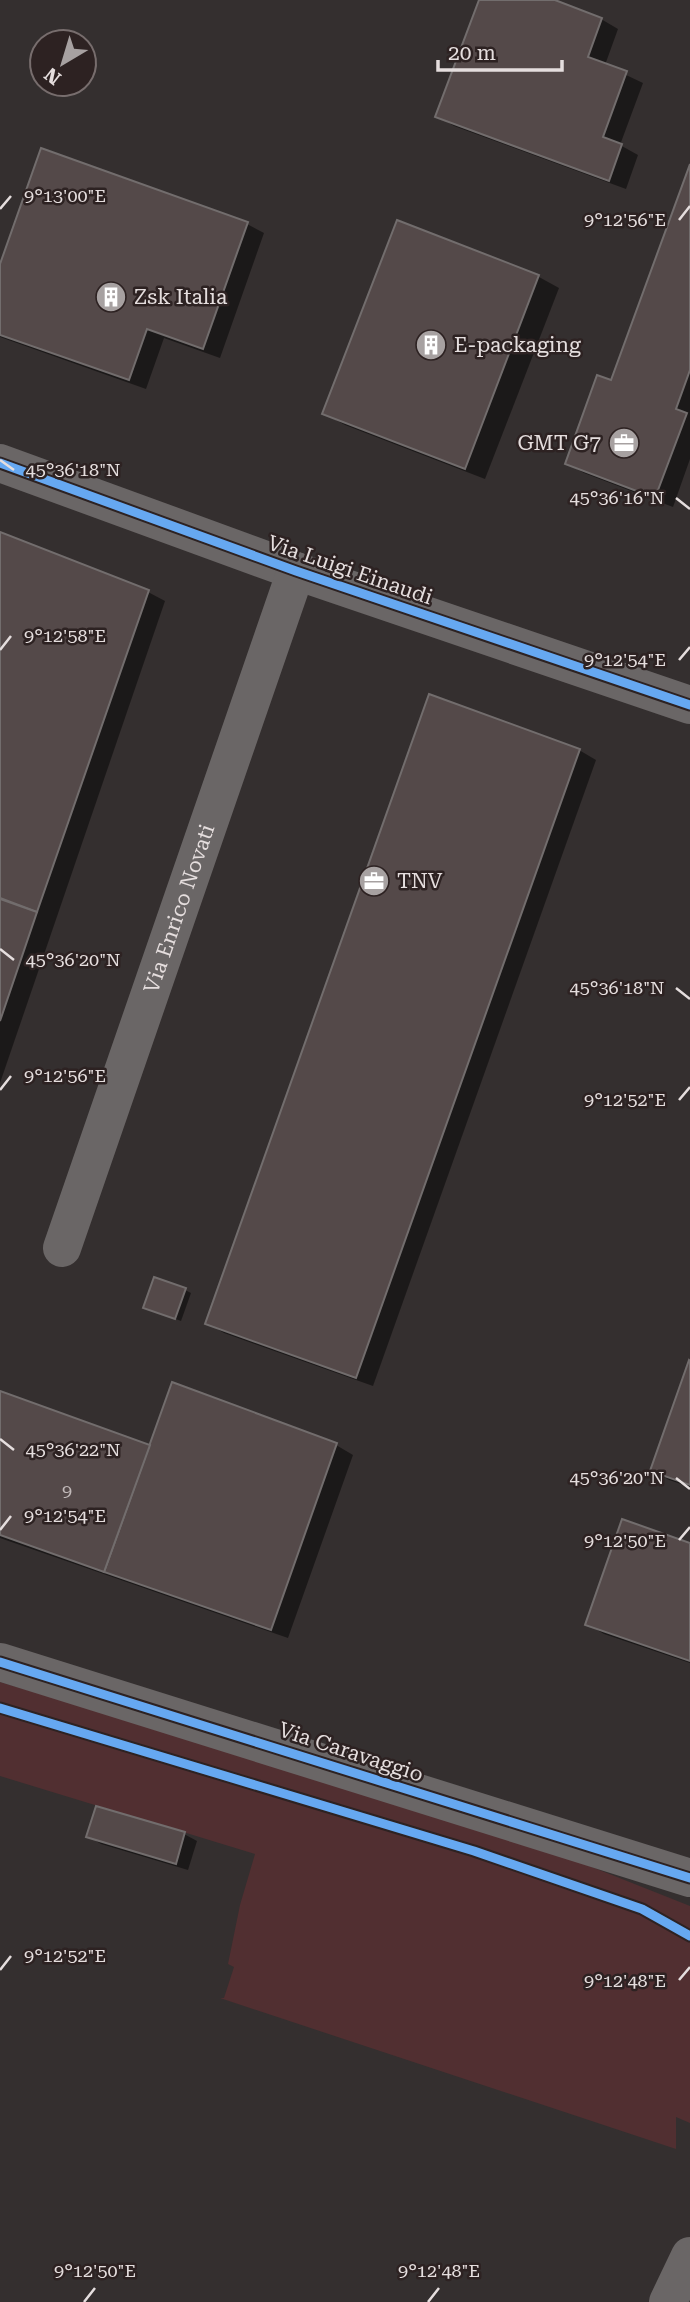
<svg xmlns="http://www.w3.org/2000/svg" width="690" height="2302" font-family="'Roboto Serif',serif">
<rect width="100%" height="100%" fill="#342f2f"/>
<polygon fill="#512f31" points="0,1682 486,1825 690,1906 690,2123 676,2117 676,2149 220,1998 224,1998 234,1967 228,1964 240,1905 255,1854 0,1776"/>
<g fill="#0007">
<polygon points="481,0 550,0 601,19 618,29 605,65 643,83 620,145 638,155 626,189 454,126 437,116"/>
<polygon points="690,169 690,459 673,507 584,473 567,464 612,383"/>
<polygon points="398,223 539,277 559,288 485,479 345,425 325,414"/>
<polygon points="247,224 264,233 220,358 164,338 146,389 0,337 0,270"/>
<polygon points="0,534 148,592 165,601 0,1083"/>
<polygon points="579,750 596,760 373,1386 224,1333 207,1323"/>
<polygon points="185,1290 191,1293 181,1321 145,1307"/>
<polygon points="690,1362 690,1487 669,1480 652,1470"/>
<polygon points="173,1385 336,1445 353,1455 288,1638 0,1538 0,1393 151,1447"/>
<polygon points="690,1545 690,1663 604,1634 587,1624"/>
<polygon points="184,1834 197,1841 188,1870 101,1844 88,1836"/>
</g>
<g fill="#544949" stroke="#726d6d" stroke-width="2">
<polygon points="479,0 555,0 602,18 588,57 627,71 603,137 622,144 609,181 435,117"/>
<polygon points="41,148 248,222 203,349 147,329 129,380 0,335 0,264"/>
<polygon points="690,164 690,370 676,409 687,413 655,498 565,464 597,375 611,380"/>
<polygon points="397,220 539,275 465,469 322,414"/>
<polygon points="0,532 149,590 37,912 0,898"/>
<polygon points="429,694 580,749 356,1378 205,1324"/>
<polygon points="0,899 37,912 0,1021"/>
<polygon points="154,1277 186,1288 175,1319 143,1308"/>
<polygon points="689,1360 690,1361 690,1485 650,1471"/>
<polygon points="172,1382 337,1443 271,1630 104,1572"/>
<polygon points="0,1391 150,1445 104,1572 0,1535"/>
<polygon points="622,1519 690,1543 690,1661 585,1625"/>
<polygon points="96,1806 185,1832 176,1864 86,1837"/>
</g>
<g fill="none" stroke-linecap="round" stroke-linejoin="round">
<g stroke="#6a6666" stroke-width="38">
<polyline points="0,463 296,571 690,705"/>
<path id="s1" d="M62,1248L296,571"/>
<polyline points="0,1662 690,1878"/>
<polyline points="668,2302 690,2256"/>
</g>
<g stroke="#2d2222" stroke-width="13">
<g id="cycleway">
<polyline points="0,463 296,571 690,705"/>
<polyline points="0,1662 690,1878"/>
<polyline points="0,1708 474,1851 642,1909 690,1936"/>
</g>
</g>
<use href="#cycleway" stroke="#66a8f1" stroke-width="9"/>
</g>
<path fill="none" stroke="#e5dede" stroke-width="2.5" d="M0,209L11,196M679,220L690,206M0,460L14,470M676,498L690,509M0,650L11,636M679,660L690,647M0,949L14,960M676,988L690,999M0,1090L11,1076M679,1100L690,1087M0,1439L14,1450M676,1478L690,1489M0,1530L11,1516M679,1540L690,1527M0,1970L11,1956M679,1980L690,1967M84,2302L95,2288M428,2302L439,2288"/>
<defs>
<g id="building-disc" transform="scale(1.575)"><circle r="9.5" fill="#a7a1a1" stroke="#2d2222"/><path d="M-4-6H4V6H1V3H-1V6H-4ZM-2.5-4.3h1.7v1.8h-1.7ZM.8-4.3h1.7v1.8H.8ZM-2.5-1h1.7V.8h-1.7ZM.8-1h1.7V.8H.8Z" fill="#fff"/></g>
<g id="office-disc" transform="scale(1.575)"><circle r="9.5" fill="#a7a1a1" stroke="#2d2222"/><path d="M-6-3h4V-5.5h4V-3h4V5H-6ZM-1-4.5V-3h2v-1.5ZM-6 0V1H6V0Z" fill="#fff"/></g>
</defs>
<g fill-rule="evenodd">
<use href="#building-disc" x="111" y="297"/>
<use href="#building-disc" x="431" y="345"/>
<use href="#office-disc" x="624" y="443"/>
<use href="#office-disc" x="374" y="881"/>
</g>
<g text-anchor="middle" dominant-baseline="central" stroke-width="5" stroke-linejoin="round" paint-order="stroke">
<g font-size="18" fill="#c1b9b9">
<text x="67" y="1490">9</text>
</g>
<g font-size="21" fill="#e5dede" stroke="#2d2222" text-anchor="start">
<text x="134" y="297">Zsk Italia</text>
<text x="454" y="345">E-packaging</text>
<text x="601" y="443" text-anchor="end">GMT G7</text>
<text x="397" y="881">TNV</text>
</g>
<g font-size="21" fill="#e5dede" stroke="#2d2222">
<text transform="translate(350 570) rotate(19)">Via Luigi Einaudi</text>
<text stroke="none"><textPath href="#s1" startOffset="359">Via Enrico Novati</textPath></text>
<text transform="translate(351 1752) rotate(18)">Via Caravaggio</text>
</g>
</g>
<g font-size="18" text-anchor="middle" fill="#e5dede" stroke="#2d2222" stroke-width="5" stroke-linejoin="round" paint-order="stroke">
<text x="65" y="202">9°13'00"E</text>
<text x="625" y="226">9°12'56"E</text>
<text x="73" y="476">45°36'18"N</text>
<text x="617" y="504">45°36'16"N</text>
<text x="65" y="642">9°12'58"E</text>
<text x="625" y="666">9°12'54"E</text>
<text x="73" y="966">45°36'20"N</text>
<text x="617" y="994">45°36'18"N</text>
<text x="65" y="1082">9°12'56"E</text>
<text x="625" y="1106">9°12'52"E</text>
<text x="73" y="1456">45°36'22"N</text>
<text x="617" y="1484">45°36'20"N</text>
<text x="65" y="1522">9°12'54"E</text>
<text x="625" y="1547">9°12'50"E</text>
<text x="65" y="1962">9°12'52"E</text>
<text x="625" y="1987">9°12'48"E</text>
<text x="95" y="2277">9°12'50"E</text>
<text x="439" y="2277">9°12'48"E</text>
</g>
<g transform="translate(63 63) rotate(218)"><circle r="33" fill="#2d2222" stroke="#776d6d" stroke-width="2"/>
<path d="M0-5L12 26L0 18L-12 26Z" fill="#a7a1a1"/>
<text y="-10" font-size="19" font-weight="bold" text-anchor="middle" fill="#e5dede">N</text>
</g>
<path d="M438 60v10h124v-10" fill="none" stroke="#e5dede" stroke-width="3.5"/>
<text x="448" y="60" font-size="21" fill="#e5dede" stroke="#2d2222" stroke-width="5" paint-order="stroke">20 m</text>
</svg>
